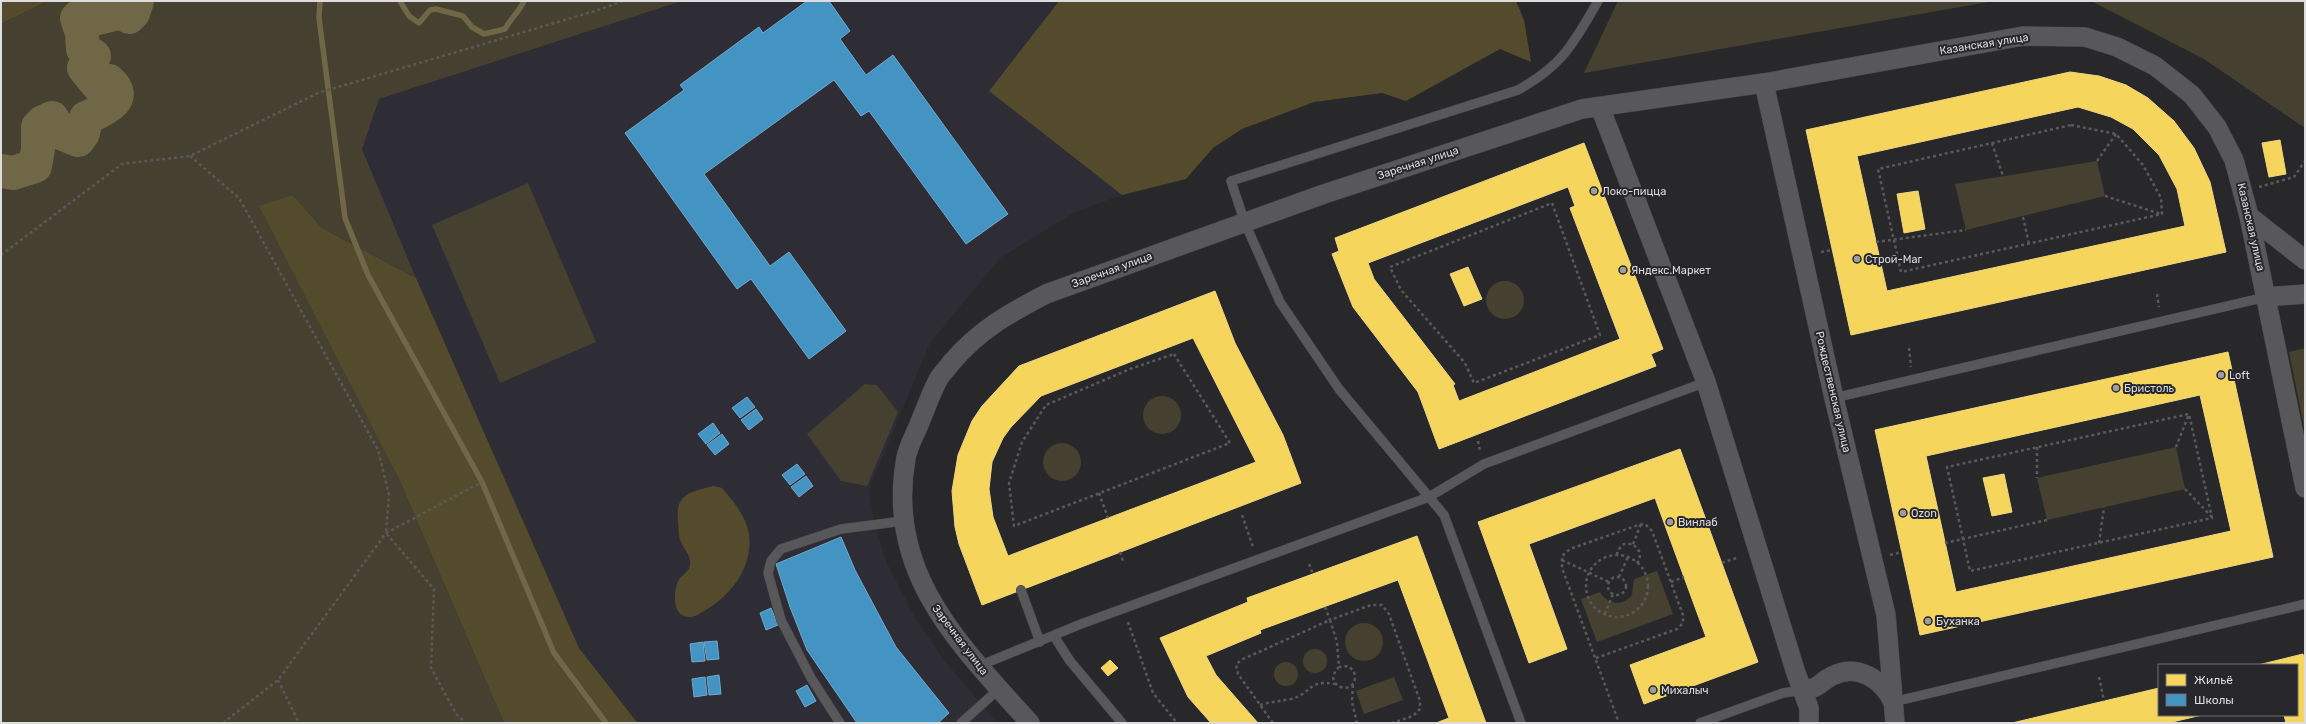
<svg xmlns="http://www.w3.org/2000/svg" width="2306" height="724" font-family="Rubik,sans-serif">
<rect width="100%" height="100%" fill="#28282a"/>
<polygon fill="#2e2d36" points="682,1 1059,1 989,91 1122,195 1073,213 1000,258 930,343 869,489 874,525 888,565 915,618 944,660 997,723 640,723 636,721 579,648 416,278 362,149 379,99"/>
<g fill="#45402f">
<polygon points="48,1 682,1 379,99 362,149 416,278 322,228 293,195 398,477 504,723 1,723 1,24"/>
<polygon points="1618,1 1994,1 1584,73"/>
<polygon points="2091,1 2305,1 2305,128 2204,59"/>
<polygon points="2097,161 2105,196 1966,230 1955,184"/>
<polygon points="528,183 596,342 500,383 432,225"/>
<circle cx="1505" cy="300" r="19"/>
<polygon points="2305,348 2305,432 2289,352"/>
<polygon points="865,384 877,385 898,412 867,486 841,481 807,434"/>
<circle cx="1162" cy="415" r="19"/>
<circle cx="1062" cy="462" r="19"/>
<polygon points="2176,447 2185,489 2047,520 2037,478"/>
<path d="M1657,571L1673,614L1597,642L1581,599L1600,592C1608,605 1622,607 1632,595L1634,579Z"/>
<circle cx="1364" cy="642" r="19"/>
<circle cx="1315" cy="661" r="12"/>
<circle cx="1286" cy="674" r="12"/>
<polygon points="1394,677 1403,700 1364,714 1356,691"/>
</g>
<g fill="#534b2c">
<polygon points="1,1 48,1 1,24"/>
<polygon points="1059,1 1516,1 1524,20 1531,62 1500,49 1406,101 1382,93 1314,102 1242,129 1213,148 1186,179 1122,195 989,91"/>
<polygon points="293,195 322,228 416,278 579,648 636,721 639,723 504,723 398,477 259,206"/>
<path d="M713,486L722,488C733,501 747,517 749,535C753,567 731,596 704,611C697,615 692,619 684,616C672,612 674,590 678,581C682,574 690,572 690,564C691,555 684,550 681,542C678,536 679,528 678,521C675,494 690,492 713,486Z"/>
</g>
<g fill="#f6d55c" stroke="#eed783" fill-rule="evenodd">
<path d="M2070,72L2099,76L2126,85L2148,98L2174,121L2194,148L2210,182L2226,252L1851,335L1806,130ZM2078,107L2111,117L2133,129L2159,155L2177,189L2185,226L1887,291L1857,156Z"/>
<polygon points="2280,140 2286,174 2269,177 2262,143"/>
<path d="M1584,143L1663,349L1651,354L1656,366L1439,449L1418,392L1353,307L1332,254L1339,251L1335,238ZM1568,187L1575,206L1570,208L1620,339L1459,401L1453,385L1455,384L1374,279L1368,263Z"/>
<polygon points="1918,191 1925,229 1904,233 1897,194"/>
<polygon points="1468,267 1482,299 1464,306 1450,274"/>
<path d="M1215,291L1235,343L1283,435L1301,483L982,605L959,544L955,527L952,491L958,455L972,421L982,406L1019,366ZM1193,338L1256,462L1008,556L993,517L989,489L992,462L1003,438L1011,427L1041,396Z"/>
<path d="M2228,352L2273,557L1920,635L1875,430ZM2200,395L2231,531L1956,592L1926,456Z"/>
<polygon points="1680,449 1758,662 1644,704 1630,665 1706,637 1655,498 1529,544 1567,649 1529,663 1478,522"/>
<polygon points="2004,474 2012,512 1992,516 1983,478"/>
<polygon points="1417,536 1486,723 1436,723 1449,718 1398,580 1260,630 1261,633 1206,656 1216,675 1258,723 1211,723 1188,697 1160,638 1248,602 1247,598"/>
<polygon points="2303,654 2305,663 2305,723 2286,723 2284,715 2297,715 2297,665 2258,665"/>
<polygon points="1110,660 1118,668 1108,676 1101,668"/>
<polygon points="2159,688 2159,715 2202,715 2168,723 2012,723"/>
</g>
<g fill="#4393c3" stroke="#71a9cb">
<polygon points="807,1 829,1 850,31 840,39 866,75 893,55 1008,214 966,244 869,111 861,116 834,80 704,174 770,266 789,252 846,331 809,359 751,279 737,289 625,133 684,90 680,85 759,27 763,33"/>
<polygon points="747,397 755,407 740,418 732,408"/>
<polygon points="756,409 763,419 749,430 741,420"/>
<polygon points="713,423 720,433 706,444 698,434"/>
<polygon points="722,434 729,444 715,455 707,445"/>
<polygon points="797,464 805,474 790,485 782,475"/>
<polygon points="806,476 813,486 799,497 791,487"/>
<polygon points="841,537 855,570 896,647 949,713 938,723 857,723 807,650 790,607 776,564"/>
<polygon points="771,608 778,625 766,630 760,613"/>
<polygon points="717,641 719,659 707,660 704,642"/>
<polygon points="703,642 705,661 692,662 690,644"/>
<polygon points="719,675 721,694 709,695 707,677"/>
<polygon points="705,677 707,695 694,697 692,679"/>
<polygon points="807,685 816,701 805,707 796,691"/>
</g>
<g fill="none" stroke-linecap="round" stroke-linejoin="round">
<g stroke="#6f6745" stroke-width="5.5">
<polyline points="320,1 319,18 345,218 368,275 482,482 554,653 606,723"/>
<path d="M400,1L409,16L419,23L430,10L436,9L463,16L472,27L484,34L505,29C511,18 519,12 524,1"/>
</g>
<path stroke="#6f6745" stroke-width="34" d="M1,171L13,173L35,166L38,149V127L43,122L52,118L61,133L78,140L83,133L86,118C101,111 131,100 109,81L97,84L84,68L94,56L83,49L82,33L77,18L81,15L98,18L122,12L129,17L133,13L137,1"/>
<g stroke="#464648" stroke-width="10">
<g id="service">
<polyline points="1834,398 2266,297"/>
<polyline points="1021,590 1040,642"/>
<polyline points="1054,636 1070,661 1122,723"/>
<polyline points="979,666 1081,624 1429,497 1484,464 1706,382"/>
<polyline points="1893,702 2305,604"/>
<polyline points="840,723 811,678 781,620 768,573 771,561 781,549 841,529 903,521"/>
<polyline points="961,723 999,689"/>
<path d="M1521,723L1444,515L1339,389L1280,302L1245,223L1231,181L1518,90C1563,65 1573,44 1598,1"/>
<polyline points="1700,723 1783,693 1803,690"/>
</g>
</g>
<g stroke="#464648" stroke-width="20">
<g id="minor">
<polyline points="1764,83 1834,398 1886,615 1895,723"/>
<polyline points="1600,107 1706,382 1796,673 1809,708 1809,723"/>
<polyline points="2249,216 2305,260"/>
<polyline points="2266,297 2305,294"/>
<path d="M1803,690C1821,688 1818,683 1832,676C1857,663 1882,679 1893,702"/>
<path d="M1030,723C959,644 885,573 906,458C908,446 916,433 920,422C926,408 931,393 938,380C941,374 947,369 951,363C979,330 1008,314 1046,294L1324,194L1582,109L1764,83L2023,36L2085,37L2117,47L2155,66L2192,95L2217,127L2234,160L2249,216L2305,488"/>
</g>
</g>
<g stroke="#59595a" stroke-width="2.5" stroke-dasharray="3 3" stroke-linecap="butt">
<polygon points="2071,125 2116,134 2143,165 2161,198 2162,214 1901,272 1878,169"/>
<polyline points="1992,143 2003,176"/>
<polyline points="190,156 239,198 378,450 389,495 386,533 434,589 431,668 456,714 466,723"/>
<polyline points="2097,161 2116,134"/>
<polyline points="2259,187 2294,177 2305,161"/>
<polyline points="2105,196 2161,214"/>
<polygon points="1552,203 1600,335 1474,383 1465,363 1401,290 1390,267"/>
<polyline points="2023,217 2029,244"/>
<polyline points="1876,242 1966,230"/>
<polyline points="1821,252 1832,250"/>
<polyline points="1,255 122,164 190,156 318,93 595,11 623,1"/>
<polyline points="2157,294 2159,307"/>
<polyline points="1909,348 1911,367"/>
<polygon points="1174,354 1230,443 1014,526 1009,483 1022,442 1046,405 1130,369"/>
<polyline points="1478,441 1480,451"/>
<polyline points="2037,447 2037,478"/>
<polyline points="2176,447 2189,414"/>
<polyline points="2185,489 2212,517"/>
<polyline points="1099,493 1108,518"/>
<polyline points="1242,515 1253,547"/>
<polyline points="1945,543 1963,539 1947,467 2189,414 2212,518 1970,571 1963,539 2047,520"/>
<polyline points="2099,543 2104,507"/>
<polyline points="1633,544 1641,524"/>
<polyline points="1120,552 1123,561"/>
<polyline points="1617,555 1618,550 1624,544 1633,544 1639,551 1640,559 1637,563"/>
<polyline points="1890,555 1902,552"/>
<circle cx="1617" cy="586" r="31"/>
<polyline points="1562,560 1609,582"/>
<polyline points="1722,563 1739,557"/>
<polyline points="1309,564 1313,574"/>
<circle cx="1617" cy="586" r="9"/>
<polyline points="1619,577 1628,557"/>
<polyline points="1671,582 1684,577"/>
<polyline points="1325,607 1330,620 1371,605 1382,605 1389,614 1420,701 1420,709 1413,716 1392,723"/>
<polyline points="1605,614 1613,594"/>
<polyline points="1128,622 1153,693 1177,723"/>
<polyline points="1596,658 1677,629 1683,623 1683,615 1652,531 1645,524 1638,525 1570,549 1562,556 1562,568 1619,723"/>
<polyline points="2099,677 2104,701"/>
<polyline points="278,680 299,723"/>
<polyline points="1353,685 1352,702 1357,723"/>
<path d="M1260,705C1270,702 1280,701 1291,699C1312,694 1307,679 1335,684"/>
<polyline points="223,723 278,680 386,533 482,482"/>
<path d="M1273,723L1238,674L1236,665L1241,660L1330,620L1337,642L1339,667C1320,686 1355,697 1355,677C1355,672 1352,669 1348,666L1339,667"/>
</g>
<use href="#service" stroke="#58585a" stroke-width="9"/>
<use href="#minor" stroke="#58585a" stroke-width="19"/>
</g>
<g fill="#9e9ea0" stroke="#27272b" stroke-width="1.5">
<circle cx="1594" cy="191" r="4"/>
<circle cx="1857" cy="259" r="4"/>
<circle cx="1623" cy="270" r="4"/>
<circle cx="2221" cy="375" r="4"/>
<circle cx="2116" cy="388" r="4"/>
<circle cx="1903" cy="513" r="4"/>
<circle cx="1670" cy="522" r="4"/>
<circle cx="1928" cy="621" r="4"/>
<circle cx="1653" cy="690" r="4"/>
</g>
<g text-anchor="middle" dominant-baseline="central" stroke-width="4" stroke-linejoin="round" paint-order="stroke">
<g font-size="11" fill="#dddddf" stroke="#27272b">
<text transform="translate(1984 44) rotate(-9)">Казанская улица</text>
<text transform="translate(1418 163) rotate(-18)">Заречная улица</text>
<text transform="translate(2251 227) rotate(77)">Казанская улица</text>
<text transform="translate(1112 270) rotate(-20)">Заречная улица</text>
<text transform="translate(1833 392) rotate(77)">Рождественская улица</text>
<text transform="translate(960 640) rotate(53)">Заречная улица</text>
</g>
<g font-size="11" fill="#dddddf" stroke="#27272b" text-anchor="start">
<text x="1602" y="191">Локо-пицца</text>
<text x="1865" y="259">Строй-Маг</text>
<text x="1631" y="270">Яндекс.Маркет</text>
<text x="2229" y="375">Loft</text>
<text x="2124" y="388">Бристоль</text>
<text x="1911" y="513">Ozon</text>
<text x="1678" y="522">Винлаб</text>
<text x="1936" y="621">Буханка</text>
<text x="1661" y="690">Михалыч</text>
</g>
</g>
<rect width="2306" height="724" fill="none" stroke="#dddddf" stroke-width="4"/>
<rect x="2158" y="664" width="140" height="52" fill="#27272b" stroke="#707073"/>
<rect x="2166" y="674" width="20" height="12" fill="#f6d55c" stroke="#707073"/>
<text x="2194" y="684" font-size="12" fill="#dddddf">Жильё</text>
<rect x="2166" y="694" width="20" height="12" fill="#4393c3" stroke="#707073"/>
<text x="2194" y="704" font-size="12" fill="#dddddf">Школы</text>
</svg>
